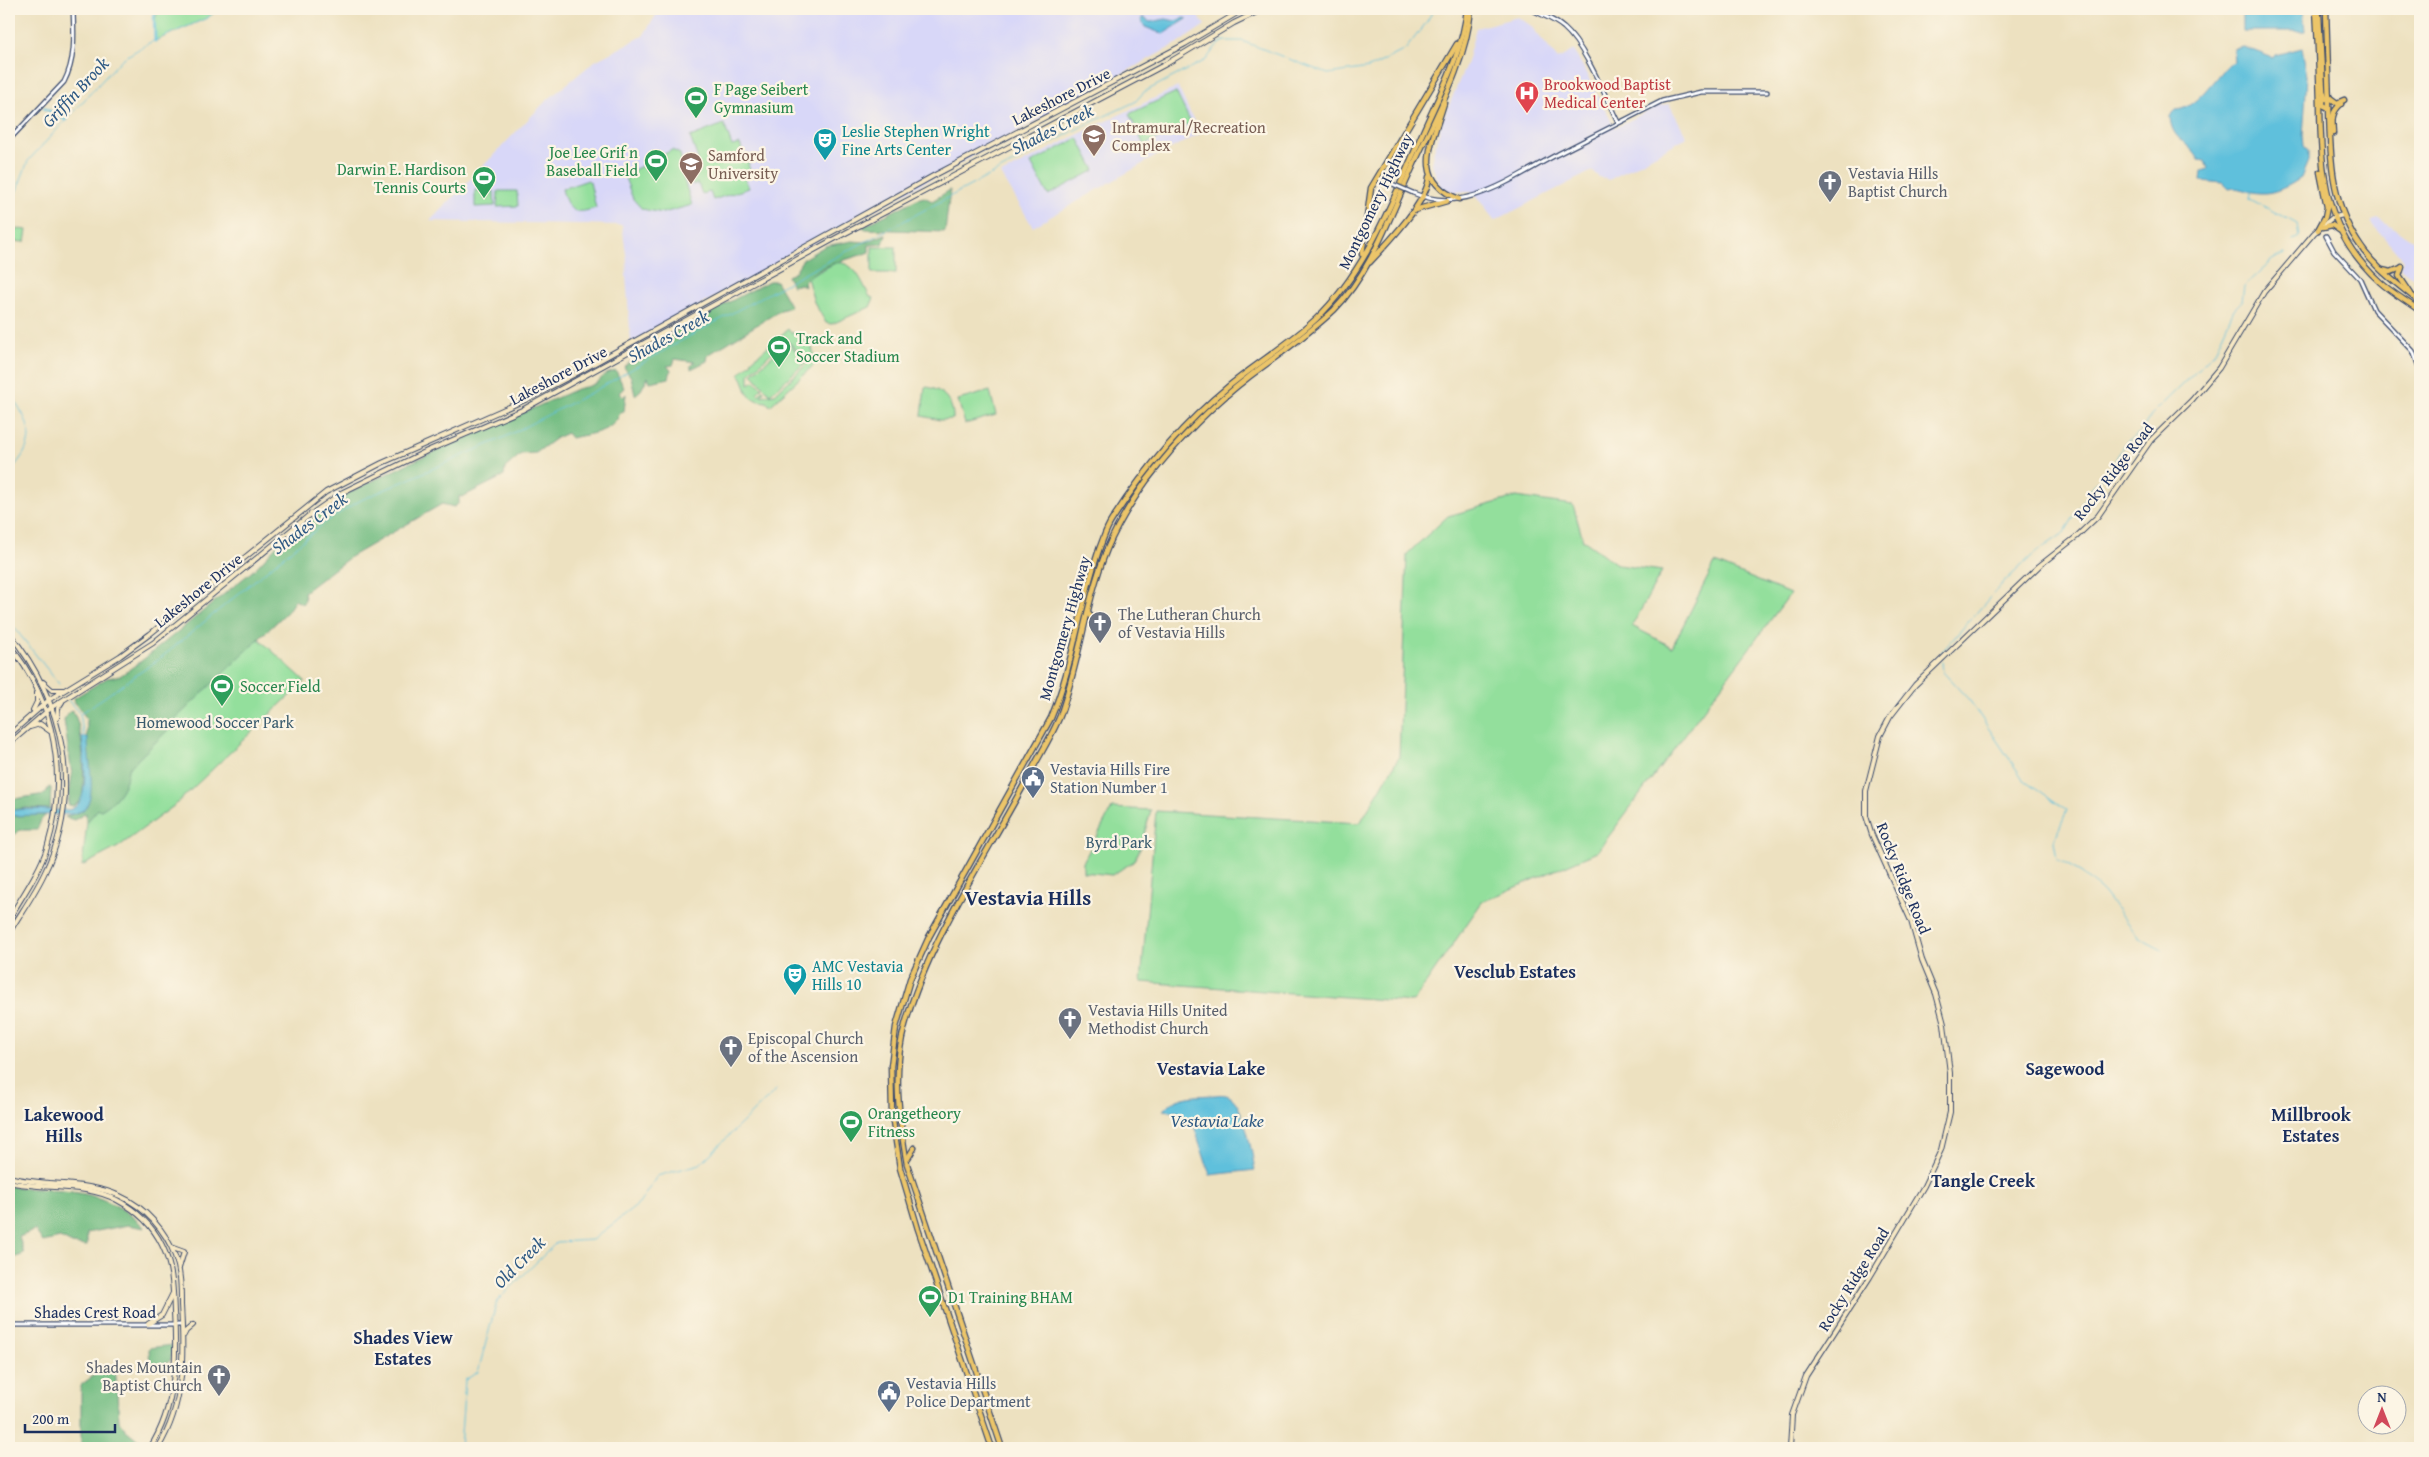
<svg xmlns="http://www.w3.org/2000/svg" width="2429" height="1457" font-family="'Gentium Book Plus',serif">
<rect width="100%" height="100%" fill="#fcf5e5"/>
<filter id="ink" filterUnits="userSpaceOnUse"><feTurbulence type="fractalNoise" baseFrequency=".02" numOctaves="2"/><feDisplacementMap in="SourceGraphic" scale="10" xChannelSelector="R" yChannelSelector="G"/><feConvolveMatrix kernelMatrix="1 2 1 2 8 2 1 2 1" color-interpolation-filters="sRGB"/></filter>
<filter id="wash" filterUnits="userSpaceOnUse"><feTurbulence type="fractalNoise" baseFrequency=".0096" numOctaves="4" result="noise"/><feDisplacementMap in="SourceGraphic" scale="20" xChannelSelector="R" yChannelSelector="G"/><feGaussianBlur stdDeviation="1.12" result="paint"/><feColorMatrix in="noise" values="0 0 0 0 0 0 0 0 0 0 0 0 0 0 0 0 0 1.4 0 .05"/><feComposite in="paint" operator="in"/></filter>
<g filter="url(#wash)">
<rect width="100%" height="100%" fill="#ede1c0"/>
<g fill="#d8d7f8">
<polygon points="660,9 1192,9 1205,25 1180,42 631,343 626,276 627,261 622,225 430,221 545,102 595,61 643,36"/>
<polygon points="1518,17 1530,25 1558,59 1574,50 1615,128 1657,106 1669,104 1687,137 1609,180 1599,177 1592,171 1494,221 1481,201 1471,191 1454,192 1441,187 1432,165 1433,154 1442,122 1467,62 1476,28"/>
<polygon points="1178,87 1200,134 1156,156 1033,227 1001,174 1079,134"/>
<polygon points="2378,218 2420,245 2420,283 2400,267 2403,260 2371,222"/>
</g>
<g fill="#93df9c" stroke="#57877d" fill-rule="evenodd">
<polygon points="159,9 219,9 207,18 155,41 154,22"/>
<polygon points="1176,92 1191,123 1144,145 1129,114"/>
<polygon points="724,124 732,146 740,144 744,155 748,154 751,162 748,164 752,176 745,178 749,188 713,200 710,192 702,194 698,183 693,185 690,175 695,173 691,162 698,159 690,137"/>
<polygon points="1078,138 1095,170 1048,195 1031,163"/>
<polygon points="672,150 680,154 682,162 679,164 692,205 663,213 642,209 633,199 624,175"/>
<path d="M588,180L590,182L596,208C574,215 568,212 562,189Z"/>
<polygon points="475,190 494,191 495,206 475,207"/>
<polygon points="498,191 517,191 518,206 497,207"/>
<polygon points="9,228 27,230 25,242 9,241"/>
<rect x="872" y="247" width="24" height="26"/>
<path d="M835,263C855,260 862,283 870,297L874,298L870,307L832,324L826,323L814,302L807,278Z"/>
<path d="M788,329L791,333H804L803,336C814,343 811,353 818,361L770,406L767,402C740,400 750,386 739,374L752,362L751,361ZM786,339L808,361V363L775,394L761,396L764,392L763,390L759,395L757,393L762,388L755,381L749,384V374Z"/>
<polygon points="788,342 806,362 770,394 752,374"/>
<path d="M925,387C942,388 954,402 953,419L940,420L922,416Z"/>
<polygon points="990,391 996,415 965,424 958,400"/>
<polygon points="1516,497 1573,505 1583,540 1618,565 1662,571 1632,626 1672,647 1715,563 1790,594 1597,852 1482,902 1413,1002 1141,982 1156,811 1360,823 1399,757 1407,554 1448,516"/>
<polygon points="256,636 305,681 175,805 118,847 82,866 87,822 120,768"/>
<polygon points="1112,808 1151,810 1140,849 1133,862 1112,875 1083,872 1083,862"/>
</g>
<g fill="#76be84" stroke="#487671">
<polygon points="950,190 945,232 866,229 862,227 917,199 924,197 932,201"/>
<path d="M886,234L883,244L869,245V252C849,260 819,264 804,282L805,287L801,284L792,286L787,276L794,273L803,259L825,246L852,241L866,242Z"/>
<polygon points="769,281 776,281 791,307 781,310 708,355 707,361 691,369 691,365 695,362 675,359 673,365 667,366 671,370 669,378 650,382 648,377 641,390 635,395 631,377 624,367 626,365 688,324"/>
<path d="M616,371L624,388L619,393L623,397L626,394L624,411L620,412C615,433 588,434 571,438L567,433L556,438L536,453L521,454L505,468L504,476L462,497L459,496V503L454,507L442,504L350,557L304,592L305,600L302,604L295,600L287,612L167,727L168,730L128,769C127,786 116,802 101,810L98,809L86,823V813L74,820L65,817L82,811L86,807L87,719L74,701V698L107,678L120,676L144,659L255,569L280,542L348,493L407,464L577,389C583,387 590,387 596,383C606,376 600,375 616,371Z"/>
<path d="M72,710C84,726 85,780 82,799L74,806L68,805L72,775L64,720L67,714Z"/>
<polygon points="49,787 51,788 50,809 26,808 9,811 9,800 45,794"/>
<polygon points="46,815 41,820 37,830 20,830 9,838 9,816"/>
<path d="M9,1186C66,1194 100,1184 145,1228L128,1225L87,1233V1246L72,1244L60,1238L43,1242L35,1230L19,1237L24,1254L9,1260Z"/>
<polygon points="172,1345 171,1360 150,1369 149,1348"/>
<polygon points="115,1365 119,1421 126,1430 147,1447 106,1448 99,1446 81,1448 81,1385 104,1368"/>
</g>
<g fill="#5ec0dc" stroke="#3c789d">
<polygon points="2242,9 2303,9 2305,31 2242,31"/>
<polygon points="1143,17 1150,22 1166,19 1175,21 1184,18 1187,19 1163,34 1145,27 1141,20"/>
<path d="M2244,47L2273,58L2275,55L2302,48L2307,76L2303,136L2304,146L2308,151V161L2301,178C2289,186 2275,194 2260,193C2250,193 2239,186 2229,189L2223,183L2201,181L2202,171L2208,169L2205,161L2199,160C2189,141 2171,141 2170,116L2176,110C2194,110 2215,78 2227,65L2234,62L2233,49Z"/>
<path d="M82,737H88C87,756 97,791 86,807C83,812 77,812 72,814L9,816V811C29,807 47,811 67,810C93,808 83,755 82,737Z"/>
<path d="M1215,1095C1222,1094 1228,1094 1233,1099C1245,1112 1252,1153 1255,1170L1210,1175L1194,1126L1179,1112L1163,1110C1177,1095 1195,1096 1215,1095Z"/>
</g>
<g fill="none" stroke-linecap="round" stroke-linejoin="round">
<g stroke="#5ec0dc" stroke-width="1">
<polyline points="2251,192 2250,199 2297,224 2299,237 2293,240"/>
<polyline points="9,211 28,161 122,59 149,43 207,18 219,9"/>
<path d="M9,393C32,424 39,442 9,472"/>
<polyline points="9,621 59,684"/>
<polyline points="1942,658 1941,653 2000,586 2035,553 2064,533 2093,486 2114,463 2124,444 2142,430 2151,415 2214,353 2234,309 2242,301 2244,286 2272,260 2285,254"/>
<polyline points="1942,662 1943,672 1970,701 2023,779 2067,810 2054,841 2057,859 2082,873 2103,892 2139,938 2162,950"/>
<polyline points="68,700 79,713"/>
<polyline points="84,738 80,714 158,660 328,520 361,500 505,437 596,390 677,343 804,274 1079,128 1135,102 1144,92 1206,60 1217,45 1224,41 1242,41 1328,74 1369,68 1405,50 1426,23 1434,9"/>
<polyline points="460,1448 465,1380 478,1372 497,1301 557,1242 592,1240 639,1204 657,1176 700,1164 776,1090"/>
</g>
<g stroke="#5ec0dc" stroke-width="3">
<polyline points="154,9 155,41"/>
<polyline points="44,108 66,120"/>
</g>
</g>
</g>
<g filter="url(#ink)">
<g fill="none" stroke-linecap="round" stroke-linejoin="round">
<g stroke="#3a4a6d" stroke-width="5.5">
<g id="tertiary">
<path d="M1530,9C1542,15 1554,19 1564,28C1585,46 1605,96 1618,122"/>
<path d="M9,140L64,82C76,59 74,34 73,9"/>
<polyline points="1558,154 1662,101 1701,92 1767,92"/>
<polyline points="1378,178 1388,182"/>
<path d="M1413,193C1465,215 1512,178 1556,155"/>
<polyline points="2326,236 2334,251 2360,279 2374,310 2413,351 2420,370"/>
<polyline points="9,408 9,429"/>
<polyline points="9,1325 182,1325"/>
</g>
</g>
<g stroke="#3a4a6d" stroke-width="6">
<g id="secondary">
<path d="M9,633C64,700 84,794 44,874C34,895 20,914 9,933"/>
<path d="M9,645C56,701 68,779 47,848C39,873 22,896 9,919"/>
<polyline points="43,682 52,690 63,690"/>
<polyline points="33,710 37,702 37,693"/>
<polyline points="57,718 58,708 62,702"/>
<polyline points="30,727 40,724 50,731"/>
<polyline points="9,735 50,699 120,656 150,634 326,492 382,463 525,400 575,374 935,175 1185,44 1244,9"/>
<polyline points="9,744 52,707 153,643 307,517 343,492 427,451 522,410 836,238 1166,64 1234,23 1263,9"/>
<path d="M9,1177C45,1187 85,1180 120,1196C145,1207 166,1231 175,1256C181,1272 181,1289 181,1305C184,1355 185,1404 158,1448"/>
<path d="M9,1182C44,1190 85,1183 117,1200C136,1210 153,1226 162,1245C173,1267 173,1289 174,1312C177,1359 176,1407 150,1448"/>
<polyline points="173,1248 184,1252 179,1268"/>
<polyline points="148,1324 162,1315 173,1293"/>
<polyline points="184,1335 186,1331 193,1325"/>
<polyline points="1790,1448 1792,1415 1806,1376 1870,1277 1924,1186 1941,1150 1950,1112 1950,1073 1944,1024 1936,994 1922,960 1911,921 1872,835 1866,816 1866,791 1880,736 1890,717 1915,685 2039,566 2076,537 2098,516 2151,440 2192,400 2219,368 2264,292 2314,233 2332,218 2343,215"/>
</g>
</g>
<g stroke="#3a4a6d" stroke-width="7">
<g id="primary">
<path d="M1444,103C1433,141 1410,180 1459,199"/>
<polyline points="1415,210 1447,201"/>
<polyline points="1362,254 1371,188 1457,44"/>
<path d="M1370,262C1387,244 1428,201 1429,177"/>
<polyline points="1088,612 1092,618 1100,620"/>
<polyline points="908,1158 914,1148"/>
<path d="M992,1448L918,1229L900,1168L892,1115L891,1066L896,1027L910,979L929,937L1051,718C1074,663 1080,603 1100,547C1104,537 1106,529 1112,520C1144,470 1183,424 1229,386C1257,363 1289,344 1316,319C1367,271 1395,195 1423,132C1440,93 1463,52 1467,9"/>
<path d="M1002,1448L907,1164C899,1119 892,1071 905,1025C928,942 985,857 1026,781C1037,759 1051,738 1060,716C1080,661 1085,603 1107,549C1117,525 1132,501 1147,480C1177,441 1211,406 1250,376C1278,355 1308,335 1334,310C1372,271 1391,213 1414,164C1436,115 1466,64 1471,9"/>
</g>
</g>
<g stroke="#3a4a6d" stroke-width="7">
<g id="trunk">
<path d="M2316,9C2318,41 2319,72 2320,104C2321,174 2324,231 2380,282C2392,293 2407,301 2420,311"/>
<path d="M2326,9C2327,41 2328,73 2329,105C2330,153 2330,199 2357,241C2373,267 2397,284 2420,302"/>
<polyline points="2319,15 2323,91 2326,99 2329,96"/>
<polyline points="2323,96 2323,105 2329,108"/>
<polyline points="2329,97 2337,103 2344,100"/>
<path d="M2333,133C2332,121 2331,112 2341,104"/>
<polyline points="2323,227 2332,225 2339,230"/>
<polyline points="2318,230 2325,217 2327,207 2320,172"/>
<polyline points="2402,267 2399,276 2411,294"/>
<polyline points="2382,270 2391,272 2401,268"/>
</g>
</g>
<use href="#tertiary" stroke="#fff" stroke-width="3"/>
<use href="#secondary" stroke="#f7e8c3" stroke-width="4"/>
<use href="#primary" stroke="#ecc569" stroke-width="4.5"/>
<use href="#trunk" stroke="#ecc569" stroke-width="4.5"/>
<g stroke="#3a4a6d" stroke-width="5.5" stroke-linecap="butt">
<polyline id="tertiary-bridge" points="1388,182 1413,193"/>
</g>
<use href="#tertiary-bridge" stroke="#fff" stroke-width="3"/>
</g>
</g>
<defs>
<g id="hospital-pin" transform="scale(1.25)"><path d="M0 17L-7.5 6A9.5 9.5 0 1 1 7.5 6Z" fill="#e0444e" stroke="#fcf5e5"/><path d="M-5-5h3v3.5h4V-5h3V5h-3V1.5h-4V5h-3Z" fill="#fff"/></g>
<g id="stadium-pin" transform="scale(1.25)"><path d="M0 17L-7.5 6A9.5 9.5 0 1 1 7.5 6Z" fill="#2e9e5b" stroke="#fcf5e5"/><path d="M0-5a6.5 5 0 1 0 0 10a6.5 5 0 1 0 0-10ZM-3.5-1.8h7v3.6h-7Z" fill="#fff"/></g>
<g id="university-pin" transform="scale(1.25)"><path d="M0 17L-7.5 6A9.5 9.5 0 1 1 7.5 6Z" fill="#8d6e63" stroke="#fcf5e5"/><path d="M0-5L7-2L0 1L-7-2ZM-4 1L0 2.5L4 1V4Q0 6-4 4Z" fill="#fff"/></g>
<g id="theatre-pin" transform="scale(1.25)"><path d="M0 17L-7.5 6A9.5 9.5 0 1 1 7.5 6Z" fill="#0f9aa8" stroke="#fcf5e5"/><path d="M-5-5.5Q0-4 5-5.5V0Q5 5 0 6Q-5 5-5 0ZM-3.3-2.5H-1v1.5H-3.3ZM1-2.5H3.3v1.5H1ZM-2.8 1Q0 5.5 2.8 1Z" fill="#fff"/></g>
<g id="church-pin" transform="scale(1.25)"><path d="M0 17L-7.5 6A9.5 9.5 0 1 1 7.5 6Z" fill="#6b7280" stroke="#fcf5e5"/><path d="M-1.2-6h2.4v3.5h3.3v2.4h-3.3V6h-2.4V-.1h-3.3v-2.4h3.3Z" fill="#fff"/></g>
<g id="civic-pin" transform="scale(1.25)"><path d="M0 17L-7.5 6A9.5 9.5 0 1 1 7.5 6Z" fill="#5c6f8a" stroke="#fcf5e5"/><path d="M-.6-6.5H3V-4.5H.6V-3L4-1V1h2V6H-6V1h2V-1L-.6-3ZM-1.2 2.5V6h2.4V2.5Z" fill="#fff"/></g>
</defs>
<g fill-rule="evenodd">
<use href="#hospital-pin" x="1527" y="93"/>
<use href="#stadium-pin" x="696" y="98"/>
<use href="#university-pin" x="1094" y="136"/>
<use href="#theatre-pin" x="825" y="140"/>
<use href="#stadium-pin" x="656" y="161"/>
<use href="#university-pin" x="691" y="164"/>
<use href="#stadium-pin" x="484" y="178"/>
<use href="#church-pin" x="1830" y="182"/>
<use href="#stadium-pin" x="779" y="347"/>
<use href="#church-pin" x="1100" y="623"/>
<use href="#stadium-pin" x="222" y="686"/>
<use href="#civic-pin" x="1033" y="778"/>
<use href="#theatre-pin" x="795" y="975"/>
<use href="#church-pin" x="1070" y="1019"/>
<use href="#church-pin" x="731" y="1047"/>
<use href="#stadium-pin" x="851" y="1122"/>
<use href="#stadium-pin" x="930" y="1297"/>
<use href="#church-pin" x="219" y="1376"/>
<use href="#civic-pin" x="889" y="1392"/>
</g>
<g text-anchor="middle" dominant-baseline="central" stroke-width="4.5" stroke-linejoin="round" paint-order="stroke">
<g font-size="16" fill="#be3a42" stroke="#fcf5e5" text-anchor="start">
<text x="1544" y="84">Brookwood Baptist<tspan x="1544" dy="18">Medical Center</tspan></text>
</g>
<g font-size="16" fill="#27864d" stroke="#fcf5e5" text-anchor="start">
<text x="714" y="89">F Page Seibert<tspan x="714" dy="18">Gymnasium</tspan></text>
<text x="638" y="152" text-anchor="end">Joe Lee Grif n<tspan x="638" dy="18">Baseball Field</tspan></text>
<text x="466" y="169" text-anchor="end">Darwin E. Hardison<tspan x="466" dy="18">Tennis Courts</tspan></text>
<text x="796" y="338">Track and<tspan x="796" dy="18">Soccer Stadium</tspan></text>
<text x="240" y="686">Soccer Field</text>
<text x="868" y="1113">Orangetheory<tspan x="868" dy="18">Fitness</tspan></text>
<text x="948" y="1297">D1 Training BHAM</text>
</g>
<g font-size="16" fill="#1b2f5e" stroke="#fcf5e5">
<text transform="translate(1061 96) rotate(-27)">Lakeshore Drive</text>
<text transform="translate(1375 201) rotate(-64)">Montgomery Highway</text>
<text transform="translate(558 375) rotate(-28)">Lakeshore Drive</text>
<text transform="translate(2113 471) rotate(-52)">Rocky Ridge Road</text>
<text transform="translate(198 590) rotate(-39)">Lakeshore Drive</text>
<text transform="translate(1064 628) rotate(-74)">Montgomery Highway</text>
<text transform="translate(1904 878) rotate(68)">Rocky Ridge Road</text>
<text transform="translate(1853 1279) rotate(-58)">Rocky Ridge Road</text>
<text x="95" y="1312">Shades Crest Road</text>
</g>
<g font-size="16" fill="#785e54" stroke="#fcf5e5" text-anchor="start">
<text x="1112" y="127">Intramural/Recreation<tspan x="1112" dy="18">Complex</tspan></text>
<text x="708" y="155">Samford<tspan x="708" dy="18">University</tspan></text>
</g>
<g font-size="16" fill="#0d838f" stroke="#fcf5e5" text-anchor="start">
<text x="842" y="131">Leslie Stephen Wright<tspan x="842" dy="18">Fine Arts Center</tspan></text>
<text x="812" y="966">AMC Vestavia<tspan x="812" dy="18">Hills 10</tspan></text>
</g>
<g font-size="16" fill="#5b616d" stroke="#fcf5e5" text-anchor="start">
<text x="1848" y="173">Vestavia Hills<tspan x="1848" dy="18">Baptist Church</tspan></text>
<text x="1118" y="614">The Lutheran Church<tspan x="1118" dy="18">of Vestavia Hills</tspan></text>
<text x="1088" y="1010">Vestavia Hills United<tspan x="1088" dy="18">Methodist Church</tspan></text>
<text x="748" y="1038">Episcopal Church<tspan x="748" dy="18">of the Ascension</tspan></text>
<text x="202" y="1367" text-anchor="end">Shades Mountain<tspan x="202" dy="18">Baptist Church</tspan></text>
</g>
<g font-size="16" fill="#395b6e" stroke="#fcf5e5">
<text x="215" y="722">Homewood Soccer Park</text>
<text x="1119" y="842">Byrd Park</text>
</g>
<g font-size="16" fill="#4e5e75" stroke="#fcf5e5" text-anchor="start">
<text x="1050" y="769">Vestavia Hills Fire<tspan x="1050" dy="18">Station Number 1</tspan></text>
<text x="906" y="1383">Vestavia Hills<tspan x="906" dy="18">Police Department</tspan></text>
</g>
<g font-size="18" font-style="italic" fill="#2f5a84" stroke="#fcf5e5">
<text transform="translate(75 92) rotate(-47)">Griffin Brook</text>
<text transform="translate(1052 129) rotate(-27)">Shades Creek</text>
<text transform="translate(668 336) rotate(-29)">Shades Creek</text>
<text transform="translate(309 523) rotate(-37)">Shades Creek</text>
<text x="1217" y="1120">Vestavia Lake</text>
<text transform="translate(519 1262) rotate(-45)">Old Creek</text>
</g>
<g font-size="18" font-weight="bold" fill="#1b2f5e" stroke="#fcf5e5">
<text x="1515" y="971">Vesclub Estates</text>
<text x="1211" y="1068">Vestavia Lake</text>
<text x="2065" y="1068">Sagewood</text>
<text x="64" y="1114">Lakewood<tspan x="64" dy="21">Hills</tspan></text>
<text x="2311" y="1114">Millbrook<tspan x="2311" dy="21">Estates</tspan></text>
<text x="1983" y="1180">Tangle Creek</text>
<text x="403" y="1337">Shades View<tspan x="403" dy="21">Estates</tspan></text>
</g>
<g font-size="21" font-weight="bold" fill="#1b2f5e" stroke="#fcf5e5">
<text x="1028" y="897">Vestavia Hills</text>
</g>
</g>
<rect width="2429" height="1457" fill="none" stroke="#fcf5e5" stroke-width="30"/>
<g transform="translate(2382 1410)"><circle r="24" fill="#fcf5e5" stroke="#a2a6af"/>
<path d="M0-4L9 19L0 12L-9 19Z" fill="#d1495b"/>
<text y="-8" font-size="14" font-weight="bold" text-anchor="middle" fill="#1b2f5e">N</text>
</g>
<path d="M25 1424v8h90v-8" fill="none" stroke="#1b2f5e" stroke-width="2.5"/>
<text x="32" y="1424" font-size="15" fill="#1b2f5e" stroke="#fcf5e5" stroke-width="4" paint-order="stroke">200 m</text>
</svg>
